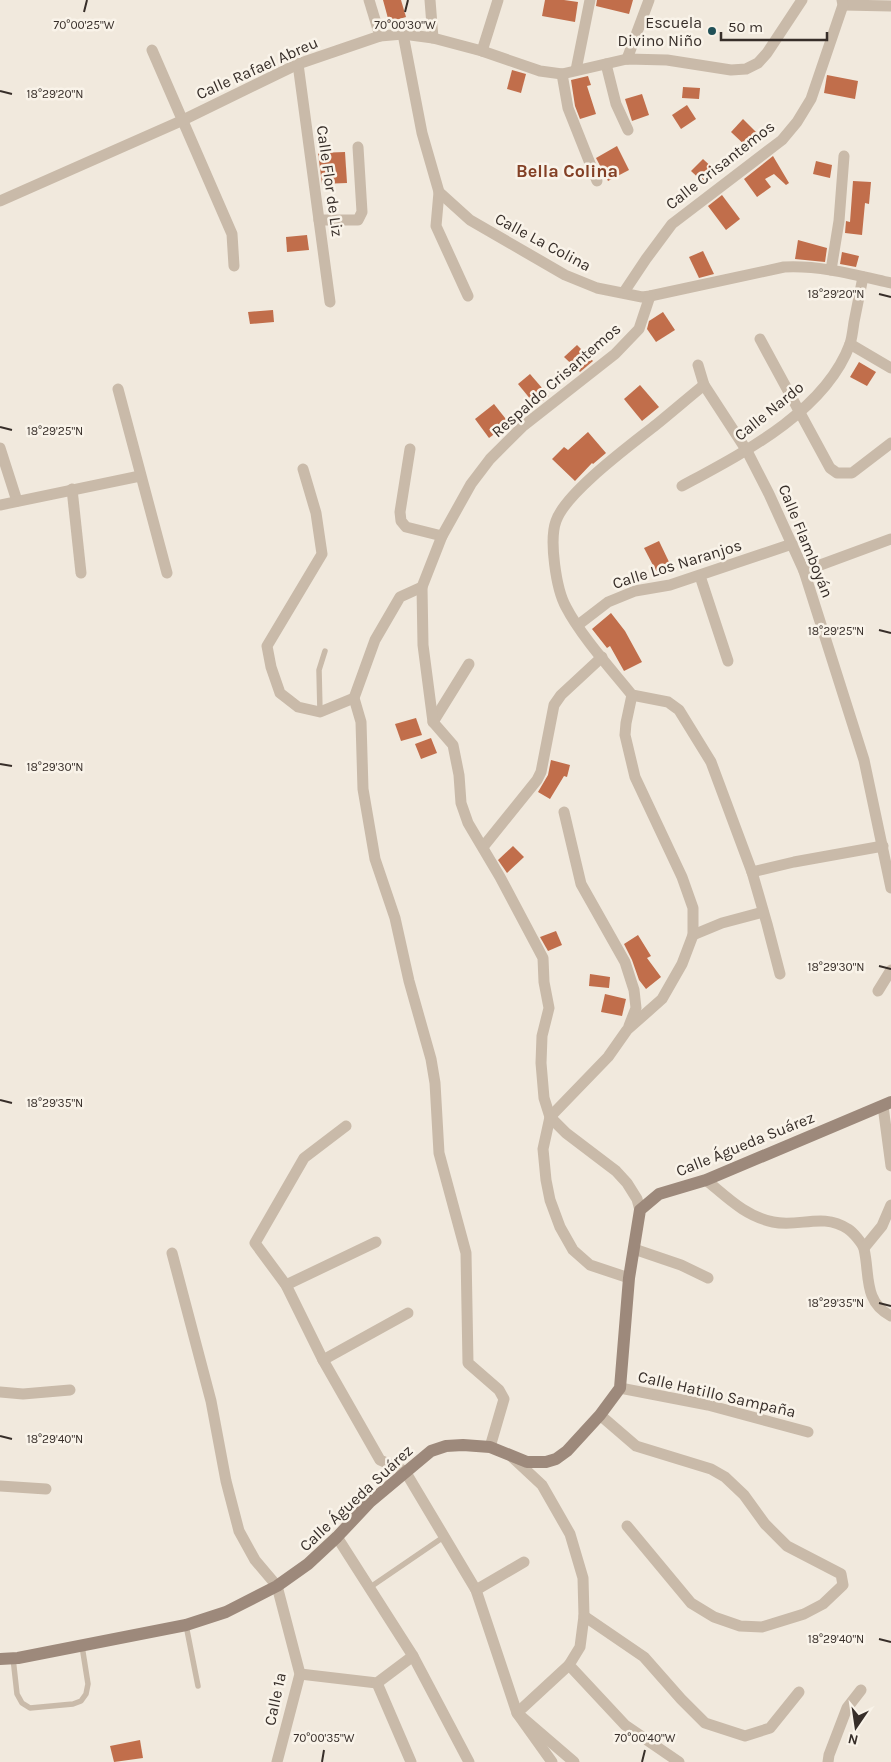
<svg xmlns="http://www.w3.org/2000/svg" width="891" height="1762" font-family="Karla,sans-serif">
<rect width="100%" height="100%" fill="#f1e9dd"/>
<g fill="#c16e4b">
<polygon points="383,0 401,0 406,17 389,22"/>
<polygon points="545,0 564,0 578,2 575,22 542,16"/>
<polygon points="597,0 633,0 629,14 596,6"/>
<polygon points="512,70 526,74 521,93 507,89"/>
<polygon points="827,75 858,81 855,99 824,93"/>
<polygon points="588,76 591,85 587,86 596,114 580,119 575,106 571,80"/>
<polygon points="683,87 700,88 699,99 682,98"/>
<polygon points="642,94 649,115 632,121 625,99"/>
<polygon points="687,105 696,119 681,129 672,115"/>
<polygon points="743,119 760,136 748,148 731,132"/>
<polygon points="617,146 629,170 608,181 596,158"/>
<polygon points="345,152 347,183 322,184 318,153"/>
<polygon points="773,156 789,183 786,185 774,174 765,179 771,187 757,197 744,179"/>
<polygon points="703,159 717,172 705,184 691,171"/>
<polygon points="816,161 832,165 830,178 813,174"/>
<polygon points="853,181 871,182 869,204 865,203 862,235 845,233 846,221 850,222"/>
<polygon points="722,195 740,219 726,230 708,206"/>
<polygon points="307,235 309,250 287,252 286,237"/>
<polygon points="798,240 827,248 825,262 795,259"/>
<polygon points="703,251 714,274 699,278 689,257"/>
<polygon points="842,252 859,256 856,267 840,264"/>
<polygon points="273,310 274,322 250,324 248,312"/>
<polygon points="663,312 675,330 656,342 647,329 649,321"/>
<polygon points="577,345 593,361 580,372 564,357"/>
<polygon points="859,362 876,372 867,386 850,377"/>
<polygon points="530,374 549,396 536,406 518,384"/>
<polygon points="640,385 659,407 642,421 624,399"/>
<polygon points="494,404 509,423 489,438 475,419"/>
<polygon points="588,432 606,453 593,464 592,463 575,481 552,459 564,447 568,450"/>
<polygon points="659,541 670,564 656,571 644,548"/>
<polygon points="611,613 625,631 642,662 624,671 610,646 607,648 592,629"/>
<polygon points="416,718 422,735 401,741 395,724"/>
<polygon points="431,738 437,753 421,759 415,744"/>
<polygon points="551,760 570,765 567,777 564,776 550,799 538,792 548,775"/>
<polygon points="513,846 524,857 507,873 498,860"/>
<polygon points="556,931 562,945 548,951 540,937"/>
<polygon points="638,935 651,956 647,958 661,977 646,989 639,980 632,960 624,944"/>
<polygon points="590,974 610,977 609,988 589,986"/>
<polygon points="605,994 626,999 622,1016 601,1012"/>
<polygon points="140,1740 143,1758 114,1762 110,1746"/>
</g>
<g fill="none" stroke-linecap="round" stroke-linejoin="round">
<g stroke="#c9baa9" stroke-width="5.5">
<polyline points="320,712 319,670 325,651"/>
<polyline points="369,1588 445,1536"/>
<polyline points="186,1625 198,1686"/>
<polyline points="13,1658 17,1694 22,1703 30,1708 73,1704 81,1701 86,1694 88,1684 82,1646"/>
</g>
<g stroke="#c9baa9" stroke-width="11">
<polyline points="369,0 380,36"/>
<polyline points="430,0 433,38"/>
<polyline points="843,5 891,6"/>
<path d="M403,34L422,133L439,192L470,220L565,275L597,288L642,297L650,296L784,267C820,265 856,275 891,283"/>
<polyline points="152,50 232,234 234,266"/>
<polyline points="482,51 498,0"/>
<polyline points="627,59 649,0"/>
<polyline points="298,64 330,302"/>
<polyline points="606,64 616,104 628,130"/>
<polyline points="576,70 590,0"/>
<polyline points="562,74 568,108 597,181"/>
<polyline points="439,192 436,226 468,296"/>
<polyline points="0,201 181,121 298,64 380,36 403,34 433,38 482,51 540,71 562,74 627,59 667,60 731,70 746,69 758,63 767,53 802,0"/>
<polyline points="319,220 358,220 362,212 358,147"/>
<polyline points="831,270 839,221 844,156"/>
<polyline points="624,292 646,259 672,224 782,140 797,122 811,99 843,5 842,0"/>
<polyline points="760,339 830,468 837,473 852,473 891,443"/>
<polyline points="850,344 891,368"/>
<polyline points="698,365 704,385 747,451 769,494 804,571 864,760 891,888"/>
<path d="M704,385C688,398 673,411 657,424C632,444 566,492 556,521C549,540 556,589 566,607C581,636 611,669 632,695L668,702L679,710L711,762L752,872L794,862L883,846"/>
<polyline points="118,389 167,573"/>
<polyline points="0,448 17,501"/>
<polyline points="410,449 400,512 401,521 406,527 442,536"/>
<polyline points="303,469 316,513 322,554 267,646 271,667 280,693 298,707 320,712 354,698"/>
<path d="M682,486C741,454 825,412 850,344C852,338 853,329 854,322C857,307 860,292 863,277"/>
<polyline points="72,489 81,573"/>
<polyline points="0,505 140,476"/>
<polyline points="804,571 891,539"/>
<polyline points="700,576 728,661"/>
<polyline points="422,587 400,597 375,640 354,698 361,722 363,789 375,859 395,918 409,981 431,1059 435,1083 439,1153 466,1253 468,1363 499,1390 504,1399 490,1447"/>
<polyline points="578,625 608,602 635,591 670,585 792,544"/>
<polyline points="433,722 469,664"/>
<polyline points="564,812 581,884 625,962 634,990 636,1008 629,1026"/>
<polyline points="483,847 537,780 541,772 554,705 561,695 602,657"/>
<polyline points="752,872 767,924 780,974"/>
<polyline points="693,935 722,923 763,912"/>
<polyline points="878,991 891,970"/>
<polyline points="883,1106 891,1166"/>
<polyline points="346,1126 304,1158 255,1243 286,1285 323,1360 380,1460 405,1471 476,1590 517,1713 552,1762"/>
<path d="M706,1180C728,1198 745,1216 773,1222C799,1228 822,1212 848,1229C853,1232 863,1244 864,1249C870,1274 863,1302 891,1316"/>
<polyline points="640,1210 637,1199 627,1183 616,1171 566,1133 550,1117 544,1098 541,1063 542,1036 549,1008 544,982 543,958 500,877 468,823 461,803 459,775 453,745 433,722 423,645 422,587 442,536 471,484 490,459 522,427 615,354 639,329 650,296"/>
<polyline points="864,1248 882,1226 891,1205"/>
<polyline points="634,1249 681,1265 708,1278"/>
<polyline points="172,1253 211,1401 226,1481 239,1531 255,1560 277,1586 300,1674 277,1762"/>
<polyline points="629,1278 590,1265 573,1250 560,1227 550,1200 546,1180 543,1149 550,1117 608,1057 627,1030 662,999 682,964 693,935 693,908 682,877 635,777 625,735 626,723 632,695"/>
<polyline points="286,1285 376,1242"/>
<polyline points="323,1360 408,1313"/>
<polyline points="620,1388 708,1405 808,1432"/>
<polyline points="0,1392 23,1394 70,1390"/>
<polyline points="600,1415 636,1446 711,1469 725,1477 744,1495 765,1524 787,1546 841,1574 843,1585 823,1604 804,1614 762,1627 740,1626 714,1617 691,1603 627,1526"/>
<polyline points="512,1457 542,1485 570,1534 583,1578 584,1616 580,1647 569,1665 625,1725 679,1762"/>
<polyline points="0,1486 46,1489"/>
<polyline points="337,1537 413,1656 469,1762"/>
<polyline points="476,1590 524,1562"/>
<polyline points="584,1616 644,1657 681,1699 705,1723 745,1736 770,1728 799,1692"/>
<polyline points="569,1665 517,1713 574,1762"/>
<polyline points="300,1674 377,1683 413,1656"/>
<polyline points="377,1683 411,1762"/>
<polyline points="828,1762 829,1755 847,1708 861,1690"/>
</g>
<polyline stroke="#9d897b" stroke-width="12" points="0,1659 18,1658 186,1625 226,1612 277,1586 308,1564 337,1537 370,1502 431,1451 446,1446 463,1445 490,1447 527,1462 546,1462 556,1459 567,1451 600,1415 620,1388 629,1278 640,1210 659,1194 706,1180 891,1102"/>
</g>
<path fill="none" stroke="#372e29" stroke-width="2" d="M84,12L87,0M405,12L408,0M0,91L12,94M879,294L891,297M0,427L12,430M879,630L891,633M0,764L12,766M879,966L891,969M0,1100L12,1103M879,1303L891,1306M0,1436L12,1439M879,1639L891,1642M322,1762L324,1750M642,1762L645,1750"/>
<circle fill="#205057" stroke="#f9f3e9" stroke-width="2" cx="712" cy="31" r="5"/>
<g text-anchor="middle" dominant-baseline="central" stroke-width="5" stroke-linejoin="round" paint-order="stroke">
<g font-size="16" fill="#372e29" stroke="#f9f3e9" text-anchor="end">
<text x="702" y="22">Escuela<tspan x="702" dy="18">Divino Niño</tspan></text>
</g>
<g font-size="16" fill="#372e29" stroke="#f9f3e9">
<text transform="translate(257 68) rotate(-24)">Calle Rafael Abreu</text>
<text transform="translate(720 165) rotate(-38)">Calle Crisantemos</text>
<text transform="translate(330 181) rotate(82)">Calle Flor de Liz</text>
<text transform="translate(543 242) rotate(28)">Calle La Colina</text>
<text transform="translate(556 380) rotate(-41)">Respaldo Crisantemos</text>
<text transform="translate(769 411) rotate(-39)">Calle Nardo</text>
<text transform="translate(806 541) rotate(68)">Calle Flamboyán</text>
<text transform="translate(677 564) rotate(-17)">Calle Los Naranjos</text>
<text transform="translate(745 1144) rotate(-22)">Calle Águeda Suárez</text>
<text transform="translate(717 1394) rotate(13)">Calle Hatillo Sampaña</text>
<text transform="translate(356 1498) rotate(-43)">Calle Águeda Suárez</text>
<text transform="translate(275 1699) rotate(-78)">Calle 1a</text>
</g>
<g font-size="18" font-weight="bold" fill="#834025" stroke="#f9f3e9">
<text x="567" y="171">Bella Colina</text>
</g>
</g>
<g font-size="12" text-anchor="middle" fill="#372e29" stroke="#f9f3e9" stroke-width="5" stroke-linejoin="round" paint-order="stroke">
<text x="405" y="29">70°00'30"W</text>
<text x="84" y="29">70°00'25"W</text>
<text x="55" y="98">18°29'20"N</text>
<text x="836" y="298">18°29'20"N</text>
<text x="55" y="435">18°29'25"N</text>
<text x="836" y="635">18°29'25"N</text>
<text x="55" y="771">18°29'30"N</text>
<text x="836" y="971">18°29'30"N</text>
<text x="55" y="1107">18°29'35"N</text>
<text x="836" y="1307">18°29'35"N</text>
<text x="55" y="1443">18°29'40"N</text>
<text x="836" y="1643">18°29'40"N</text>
<text x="324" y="1742">70°00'35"W</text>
<text x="645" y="1742">70°00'40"W</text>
</g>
<g transform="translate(856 1727) rotate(193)" stroke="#f9f3e9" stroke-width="4" paint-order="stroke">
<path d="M0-4L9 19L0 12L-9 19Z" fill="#372e29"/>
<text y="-8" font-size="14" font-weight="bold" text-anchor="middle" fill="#372e29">N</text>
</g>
<path d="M721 32v8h106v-8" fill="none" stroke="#372e29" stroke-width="2.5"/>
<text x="728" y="32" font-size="15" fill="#372e29" stroke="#f9f3e9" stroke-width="4" paint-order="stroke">50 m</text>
</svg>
